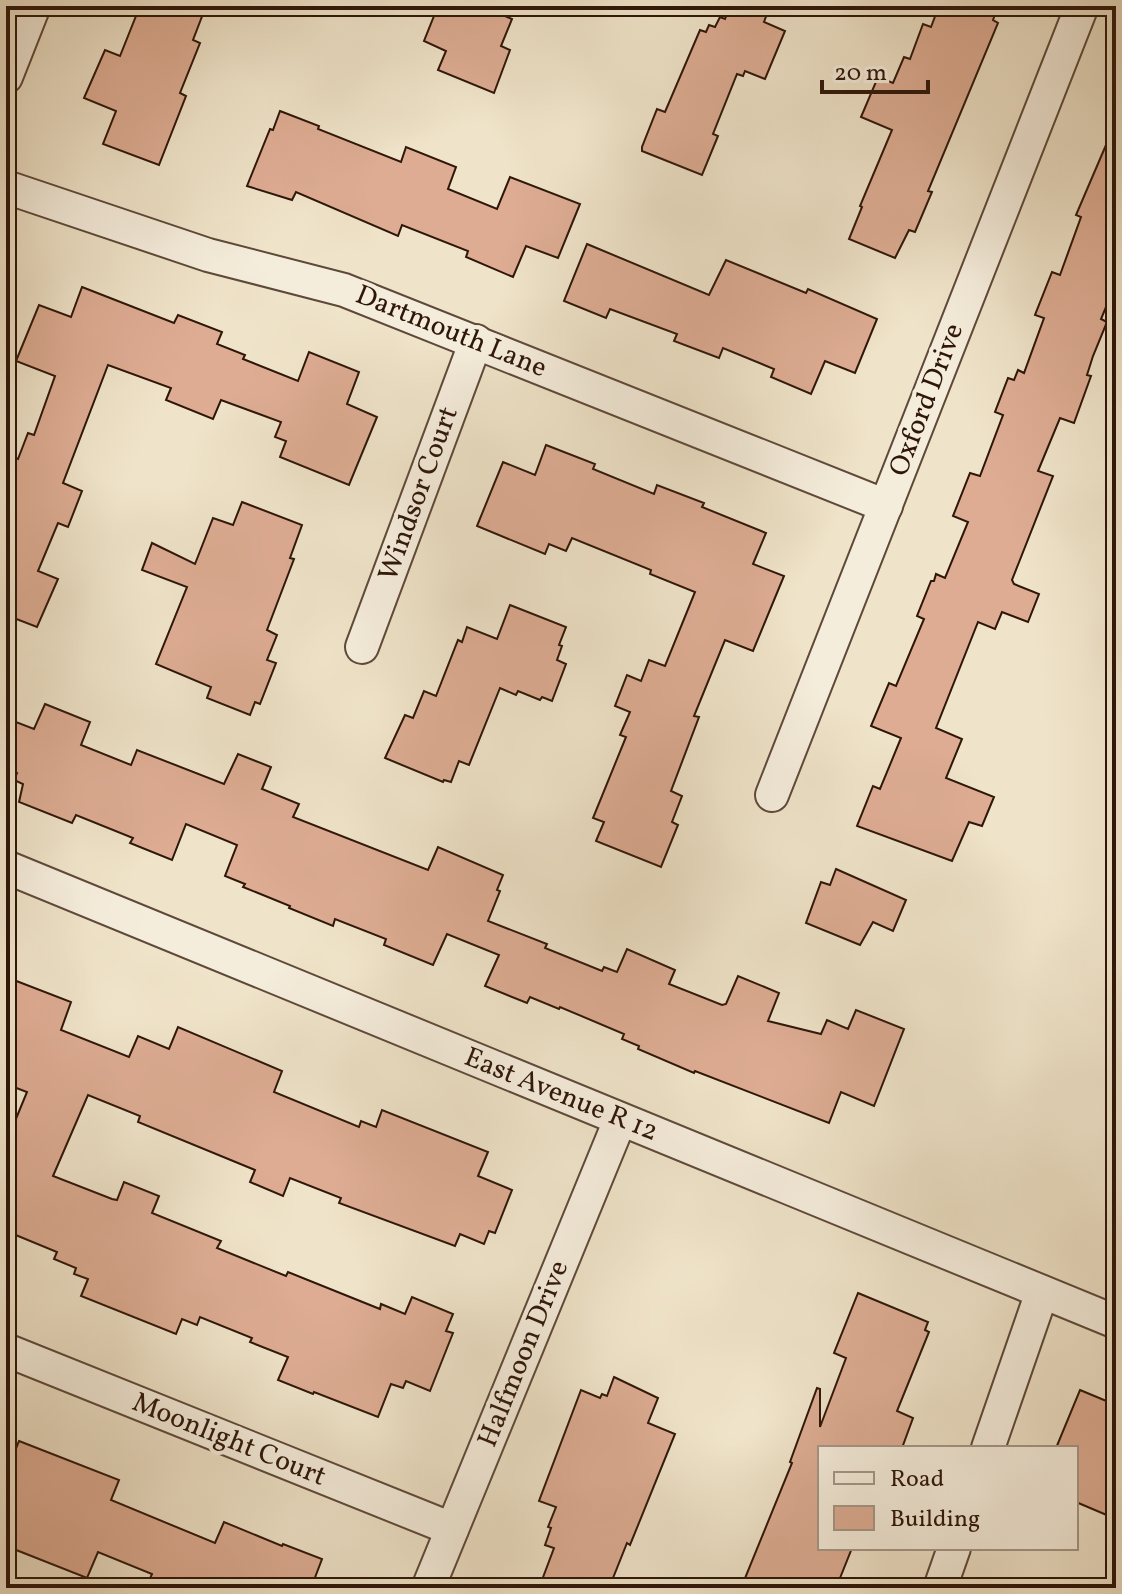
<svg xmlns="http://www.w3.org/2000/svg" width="1122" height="1594" font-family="Vollkorn,serif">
<rect width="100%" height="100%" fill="#efe3c9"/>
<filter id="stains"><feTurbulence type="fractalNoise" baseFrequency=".0025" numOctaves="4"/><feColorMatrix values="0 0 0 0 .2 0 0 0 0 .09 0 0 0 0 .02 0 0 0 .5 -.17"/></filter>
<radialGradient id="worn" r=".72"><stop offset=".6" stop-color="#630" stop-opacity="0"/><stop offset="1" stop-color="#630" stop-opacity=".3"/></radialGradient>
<g fill="#ddac93" stroke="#2e1609" stroke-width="2">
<polygon points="140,6 206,6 193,40 200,43 180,93 186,96 159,165 103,144 116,111 84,98 105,50 120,56"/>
<polygon points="438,6 481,6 512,19 501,46 510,50 494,93 438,70 446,51 424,41"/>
<polygon points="730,6 770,6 764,22 785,31 765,79 745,71 743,76 737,74 713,134 718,136 702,175 642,151 642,147 657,109 665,112 700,30 706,32 709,25 715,27 720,17 725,19"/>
<polygon points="939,6 998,6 993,20 998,23 928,191 932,192 915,232 909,230 895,258 849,239 862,207 860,206 892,130 861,117 878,77 893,83 904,57 910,59 923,24 931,27"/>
<polygon points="280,111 319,126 318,129 401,162 406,147 456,167 448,189 497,209 510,177 580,204 558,258 526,246 513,277 466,257 468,251 402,225 398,236 296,192 292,200 247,186 270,129 273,130"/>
<polygon points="1115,124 1116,283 1101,319 1107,322 1093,356 1087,375 1091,376 1074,423 1060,418 1038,471 1053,476 1012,580 1014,584 1039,594 1028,622 1002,612 995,629 978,622 936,728 962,739 946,778 994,797 982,826 969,822 952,861 857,826 873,786 880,789 901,738 871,726 889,683 896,686 924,619 917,616 931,581 934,581 936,574 945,578 968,522 953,516 970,473 980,476 1003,415 995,412 1008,378 1014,380 1018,370 1024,373 1044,318 1035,315 1052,272 1060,275 1081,217 1076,215"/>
<polygon points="587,244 709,295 726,260 806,293 808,289 877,319 855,373 825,361 811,394 771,377 774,369 723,348 719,358 674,341 677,334 610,309 606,318 564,301"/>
<polygon points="82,287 174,323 178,315 222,332 217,344 245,355 243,359 298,381 309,352 359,372 347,404 377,417 349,485 280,457 286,441 275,437 281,422 221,400 213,419 166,400 171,388 108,365 63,483 82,491 68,527 58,523 38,571 58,579 37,627 6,615 6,454 18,459 28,433 34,435 55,376 16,361 39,305 71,317"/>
<polygon points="546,445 595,464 593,469 654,494 657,485 704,503 702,507 766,533 753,564 784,576 753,651 725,640 694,716 699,717 671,791 682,796 672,822 678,825 661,867 596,841 604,822 593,818 626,737 620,735 630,712 615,706 627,675 641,681 649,660 665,666 695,592 650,574 651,570 572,538 566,551 549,544 545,554 477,526 503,462 535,475"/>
<polygon points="242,502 302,525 290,558 294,559 267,630 277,635 267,660 276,663 260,704 255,702 250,715 207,698 211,687 156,664 187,587 142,570 152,543 195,564 213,518 233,525"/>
<polygon points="510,605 566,627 559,645 562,646 557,660 566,664 552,701 542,697 540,700 518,691 516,695 500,688 469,765 459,761 451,782 444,780 443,782 385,758 405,715 413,718 424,691 436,696 458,640 462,642 467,627 497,639"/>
<polygon points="45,704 90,722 81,745 131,765 137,750 224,784 238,754 271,767 262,789 299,804 293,817 428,870 438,847 503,875 497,890 500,891 488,921 547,944 545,948 602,971 604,967 617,972 627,949 675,970 669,984 722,1005 726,1004 738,976 779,993 768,1021 821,1034 827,1020 848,1029 856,1010 904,1029 874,1106 841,1092 829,1123 695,1071 694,1073 638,1049 639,1046 622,1039 624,1034 560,1007 559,1009 530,997 527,1003 485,986 499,955 447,934 433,965 384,945 386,939 335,919 333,926 289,908 290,906 243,887 245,884 225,876 237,845 186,824 172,860 130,843 133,838 76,815 72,823 19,802 23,784 14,780 17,773 6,769 6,751 16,722 34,729"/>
<polygon points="836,869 906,900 893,931 873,922 860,945 806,923 821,882 830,885"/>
<polygon points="6,977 71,1002 61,1030 129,1057 138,1036 169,1049 178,1027 282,1071 274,1092 359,1127 361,1121 376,1127 382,1110 488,1152 478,1176 512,1190 495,1233 489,1231 484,1244 460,1234 455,1246 339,1203 341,1198 290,1178 283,1196 250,1182 255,1170 138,1122 140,1116 88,1095 53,1176 112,1199 117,1200 124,1182 159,1196 152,1213 221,1241 217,1248 286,1276 288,1272 380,1309 381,1304 405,1314 412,1297 453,1314 446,1331 453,1333 430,1391 406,1381 403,1388 391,1384 378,1417 314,1392 313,1394 278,1380 288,1357 250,1342 252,1338 200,1317 197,1325 182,1319 176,1334 81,1296 88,1279 74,1274 76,1268 54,1259 57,1252 6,1231 6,1143 27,1092 6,1084"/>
<polygon points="858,1293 928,1322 925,1330 929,1332 897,1411 913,1418 902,1448 820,1448 820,1548 852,1548 836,1588 741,1588 792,1463 790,1462 817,1388 820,1389 820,1427 846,1358 834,1353"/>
<polygon points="614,1377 658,1398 648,1423 675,1434 630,1545 627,1543 609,1588 539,1588 554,1548 545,1545 551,1528 548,1527 556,1507 539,1501 581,1390 600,1398 602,1394 607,1396"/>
<polygon points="1080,1390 1116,1405 1116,1519 1076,1502 1076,1448 1056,1448"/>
<polygon points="19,1441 119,1480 111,1500 215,1543 224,1522 282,1546 283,1544 322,1559 311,1588 146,1588 152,1574 98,1552 87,1578 6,1546 6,1474"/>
</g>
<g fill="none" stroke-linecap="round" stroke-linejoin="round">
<g stroke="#5e4939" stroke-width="36">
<g id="minor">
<polyline points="6,77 34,6"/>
<polyline points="6,187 208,255 344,290 886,506"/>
<polyline points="362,647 476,341"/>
<polyline points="772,795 1082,6"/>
<polyline points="6,867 1116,1322"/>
<polyline points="6,1350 452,1529"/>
<polyline points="988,1448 1042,1292"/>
<polyline points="428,1588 620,1120"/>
<polyline points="940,1588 954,1548"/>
</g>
</g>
<use href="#minor" stroke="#f5eddc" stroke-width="32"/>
</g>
<g text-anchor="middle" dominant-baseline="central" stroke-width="8" stroke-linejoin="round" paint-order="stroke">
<g font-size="28" fill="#2e1609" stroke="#f5eddc">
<text transform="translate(451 332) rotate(22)">Dartmouth Lane</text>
<text transform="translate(927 400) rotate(-69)">Oxford Drive</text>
<text transform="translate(419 494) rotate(-70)">Windsor Court</text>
<text transform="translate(561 1095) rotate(22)">East Avenue R 12</text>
<text transform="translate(524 1354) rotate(-68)">Halfmoon Drive</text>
<text transform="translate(229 1440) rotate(22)">Moonlight Court</text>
</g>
</g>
<rect width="1122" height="1594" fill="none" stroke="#efe3c9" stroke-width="32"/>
<rect x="8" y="8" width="1106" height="1578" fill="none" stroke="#2e1609" stroke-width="4"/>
<rect x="16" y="16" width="1090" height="1562" fill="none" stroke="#2e1609" stroke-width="2"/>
<rect x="818" y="1446" width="260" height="104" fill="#f5eddc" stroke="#a59788" stroke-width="2"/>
<rect x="834" y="1472" width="40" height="12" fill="#f5eddc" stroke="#a59788" stroke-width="2"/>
<text x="890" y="1486" font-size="24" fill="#2e1609">Road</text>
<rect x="834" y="1506" width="40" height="24" fill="#ddac93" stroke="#a59788" stroke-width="2"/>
<text x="890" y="1526" font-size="24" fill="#2e1609">Building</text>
<path d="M822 80v12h106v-12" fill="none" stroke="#2e1609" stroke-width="4"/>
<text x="834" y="80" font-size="24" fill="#2e1609" stroke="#f5eddc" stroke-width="6" paint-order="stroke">20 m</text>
<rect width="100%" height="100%" filter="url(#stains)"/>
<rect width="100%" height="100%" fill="url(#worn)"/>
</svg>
